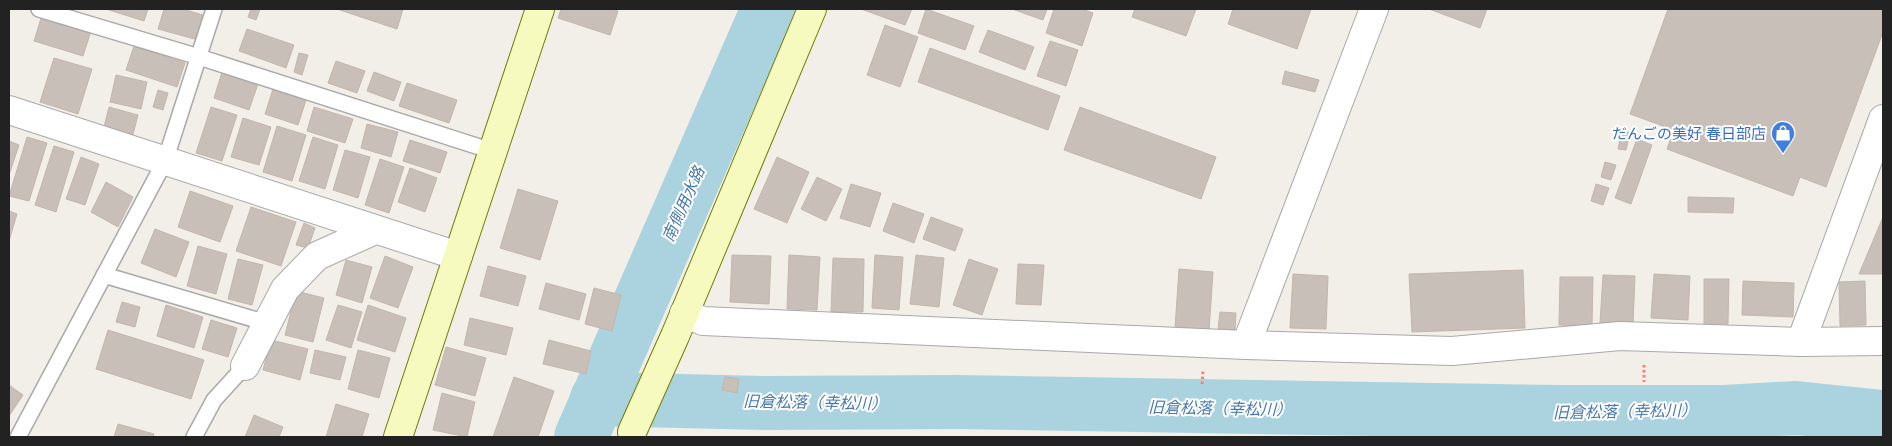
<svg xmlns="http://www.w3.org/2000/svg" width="1892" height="446" font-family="'Noto Sans','Noto Sans JP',sans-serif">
<rect width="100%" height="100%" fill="#f2efe9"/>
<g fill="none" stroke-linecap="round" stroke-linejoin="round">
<g stroke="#aad3df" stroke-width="54">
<polyline points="597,399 765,403 955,402 1560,412 1724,412 1796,408 1883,417"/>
<polyline points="581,437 768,9"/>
</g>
</g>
<g fill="#c7bfb8" stroke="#c4b6ab">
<polygon points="106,9 148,9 144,21"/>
<polygon points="164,9 183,9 206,16 198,40 158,29"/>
<polygon points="251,9 260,9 256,20 248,17"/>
<polygon points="337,9 403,9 397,29"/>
<polygon points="561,9 611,9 618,11 610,35 558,18"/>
<polygon points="861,9 912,9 905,25"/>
<polygon points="926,9 974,26 965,50 918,33"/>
<polygon points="1012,9 1047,9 1043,20"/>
<polygon points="1054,9 1082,9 1093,13 1082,46 1046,33"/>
<polygon points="1135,9 1196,9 1186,36 1132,17"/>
<polygon points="1233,9 1311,9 1297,49 1228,24"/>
<polygon points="1429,9 1487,9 1480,28"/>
<polygon points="1668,9 1883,9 1883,32 1826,187 1800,177 1793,196 1667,149 1674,130 1630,114"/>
<polygon points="42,15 91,31 83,56 34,41"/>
<polygon points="885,25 918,37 900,87 867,75"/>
<polygon points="247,29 294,45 286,68 239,51"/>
<polygon points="988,30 1034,47 1025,70 979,52"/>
<polygon points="1050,41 1078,50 1066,86 1037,76"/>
<polygon points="134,46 185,63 177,87 126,70"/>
<polygon points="930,48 1060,96 1048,130 918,82"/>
<polygon points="299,53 308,55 302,75 294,72"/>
<polygon points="54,58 92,69 78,114 40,102"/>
<polygon points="336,61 365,71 357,93 328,83"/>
<polygon points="1285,71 1319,80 1315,92 1282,84"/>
<polygon points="222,72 258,84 249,110 214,98"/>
<polygon points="374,72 401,82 394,101 367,91"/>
<polygon points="116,75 147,82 141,109 110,102"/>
<polygon points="407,83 457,100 449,123 399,106"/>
<polygon points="273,89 306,100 298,125 265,114"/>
<polygon points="158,90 168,93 163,110 153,107"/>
<polygon points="109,107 138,115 131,142 102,135"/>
<polygon points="211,107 237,115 222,161 196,153"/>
<polygon points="314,107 353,119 345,143 307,131"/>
<polygon points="1080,107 1216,157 1201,199 1064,150"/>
<polygon points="243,118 271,127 259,165 231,157"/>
<polygon points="367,124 398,132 391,157 361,148"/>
<polygon points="277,126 306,135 292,181 263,172"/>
<polygon points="1622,130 1630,133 1626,150 1618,149"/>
<polygon points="27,137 47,143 29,201 9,196"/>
<polygon points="313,137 338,145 325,189 299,181"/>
<polygon points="1637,139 1652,145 1631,204 1615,198"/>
<polygon points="410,140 447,152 440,173 403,161"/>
<polygon points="9,141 19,145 9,175"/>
<polygon points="54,146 74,152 56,212 35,205"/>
<polygon points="345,150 370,157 358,198 333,190"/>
<polygon points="81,157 99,164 85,205 66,199"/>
<polygon points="777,157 809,172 787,223 754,209"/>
<polygon points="380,159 404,167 389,213 365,205"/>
<polygon points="1605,162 1616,165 1611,180 1601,177"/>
<polygon points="410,168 437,178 425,212 398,202"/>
<polygon points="817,177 842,189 826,221 801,209"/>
<polygon points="106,182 133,197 118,227 91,212"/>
<polygon points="851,184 881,193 870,227 840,218"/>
<polygon points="1596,184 1609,188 1603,205 1591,201"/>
<polygon points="518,189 558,201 540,260 500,248"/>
<polygon points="190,191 233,206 220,242 178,227"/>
<polygon points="1688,197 1734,198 1733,213 1688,212"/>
<polygon points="893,203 924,214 914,243 883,231"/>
<polygon points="251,207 296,222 281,266 236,251"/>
<polygon points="9,211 17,214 9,241"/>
<polygon points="931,217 963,229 955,251 923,239"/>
<polygon points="1883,217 1883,274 1859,274"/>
<polygon points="304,223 315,228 308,248 296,245"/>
<polygon points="155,229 189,242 176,277 141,263"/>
<polygon points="198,246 227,254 216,294 187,286"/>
<polygon points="732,255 771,256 769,304 730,302"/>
<polygon points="789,255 820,257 817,310 787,309"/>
<polygon points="875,255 903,257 899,310 872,308"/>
<polygon points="916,255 944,258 939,307 910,304"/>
<polygon points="385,256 413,267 398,308 370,298"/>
<polygon points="833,258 864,259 863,312 831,312"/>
<polygon points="238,259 263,265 252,305 228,299"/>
<polygon points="969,259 998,269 982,315 953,305"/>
<polygon points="346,260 372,267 362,303 336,295"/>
<polygon points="1018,264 1044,265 1041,305 1016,304"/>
<polygon points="488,266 526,276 518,306 480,296"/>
<polygon points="1179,269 1213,272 1209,331 1175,328"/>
<polygon points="1523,270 1525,328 1412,332 1409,274"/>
<polygon points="1293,274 1328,276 1326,329 1290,328"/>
<polygon points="1654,274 1690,276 1688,320 1651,318"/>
<polygon points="1603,275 1635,276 1633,324 1600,323"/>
<polygon points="1560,277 1593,277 1592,326 1559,325"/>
<polygon points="1704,279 1729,279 1728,324 1704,324"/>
<polygon points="1743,281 1794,283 1793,317 1742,315"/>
<polygon points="1865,281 1866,325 1840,326 1839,282"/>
<polygon points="546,283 586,294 579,320 539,309"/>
<polygon points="594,288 621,295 612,331 585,324"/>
<polygon points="296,291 324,298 313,342 285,335"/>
<polygon points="122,302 140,307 135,327 116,322"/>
<polygon points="166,305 203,317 194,348 157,336"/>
<polygon points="338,305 362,312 351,348 326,340"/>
<polygon points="368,305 406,318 395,352 357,340"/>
<polygon points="1220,312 1236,313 1235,330 1218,329"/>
<polygon points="470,318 513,328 506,355 464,345"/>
<polygon points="211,320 237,328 228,357 202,349"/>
<polygon points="108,330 204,360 191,399 96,369"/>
<polygon points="271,340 308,349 300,380 263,370"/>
<polygon points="549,340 591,351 586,374 543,364"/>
<polygon points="446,347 486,358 475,396 435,385"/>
<polygon points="315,350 346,357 340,380 310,373"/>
<polygon points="358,350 390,358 379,398 348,389"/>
<polygon points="514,377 554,391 538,437 493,437"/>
<polygon points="725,377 739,379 737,393 722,390"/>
<polygon points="9,385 23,395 9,416"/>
<polygon points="442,393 475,402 467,437 433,430"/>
<polygon points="336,404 369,414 362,437 326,437"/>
<polygon points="254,415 283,427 279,437 245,437"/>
<polygon points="118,424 154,434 153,437 114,437"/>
</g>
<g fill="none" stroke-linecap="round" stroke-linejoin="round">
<g stroke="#a9a9a9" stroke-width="18">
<g id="lane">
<polyline points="39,9 199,57 492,151"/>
<polyline points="104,275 267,323"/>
<polyline points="18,437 165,161 214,9"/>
<polyline points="194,437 214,400 245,366"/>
</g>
</g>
<g stroke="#a9a9a9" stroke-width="30">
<g id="street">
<polyline points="9,110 458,256"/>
<polyline points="684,313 703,321 1246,345 1452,351 1620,336 1801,342 1883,341"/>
<polyline points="1801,342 1883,119"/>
<polyline points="1246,345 1374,9"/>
<polyline points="245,366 285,289 317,256 375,230"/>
</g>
</g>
<g stroke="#707d05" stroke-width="30">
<g id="secondary">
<polyline points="632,432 675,336 812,9"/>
<polyline points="398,437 540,9"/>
</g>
</g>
<g stroke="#fa8072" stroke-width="3" stroke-dasharray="2.5 2.5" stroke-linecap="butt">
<polyline points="1644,365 1644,382"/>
<polyline points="1202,384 1203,371"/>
</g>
<use href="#lane" stroke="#fff" stroke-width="15"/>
<use href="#street" stroke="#fff" stroke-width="28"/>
<use href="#secondary" stroke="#f7fabf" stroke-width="28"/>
</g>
<defs>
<g id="shop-pin" transform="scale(1.25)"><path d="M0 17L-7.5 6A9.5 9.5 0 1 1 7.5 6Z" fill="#3f7fe0" stroke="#fff"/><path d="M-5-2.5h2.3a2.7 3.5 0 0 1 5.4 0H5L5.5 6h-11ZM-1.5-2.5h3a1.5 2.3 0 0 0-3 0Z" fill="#fff"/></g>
</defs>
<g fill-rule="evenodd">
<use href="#shop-pin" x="1783" y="133"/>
</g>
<g text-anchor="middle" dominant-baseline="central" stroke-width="4" stroke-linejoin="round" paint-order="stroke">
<g font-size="15" fill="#366cbe" stroke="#fff" text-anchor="end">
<text x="1766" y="133">だんごの美好 春日部店</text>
</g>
<g font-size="16" font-style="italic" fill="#4a7aab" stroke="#fff">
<text transform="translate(683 204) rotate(-66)">南側用水路</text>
<text transform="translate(815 402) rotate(1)">旧倉松落（幸松川）</text>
<text transform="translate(1220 408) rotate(1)">旧倉松落（幸松川）</text>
<text transform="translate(1625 411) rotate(-1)">旧倉松落（幸松川）</text>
</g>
</g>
<rect width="1892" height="446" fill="none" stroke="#222222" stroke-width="20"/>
</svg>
